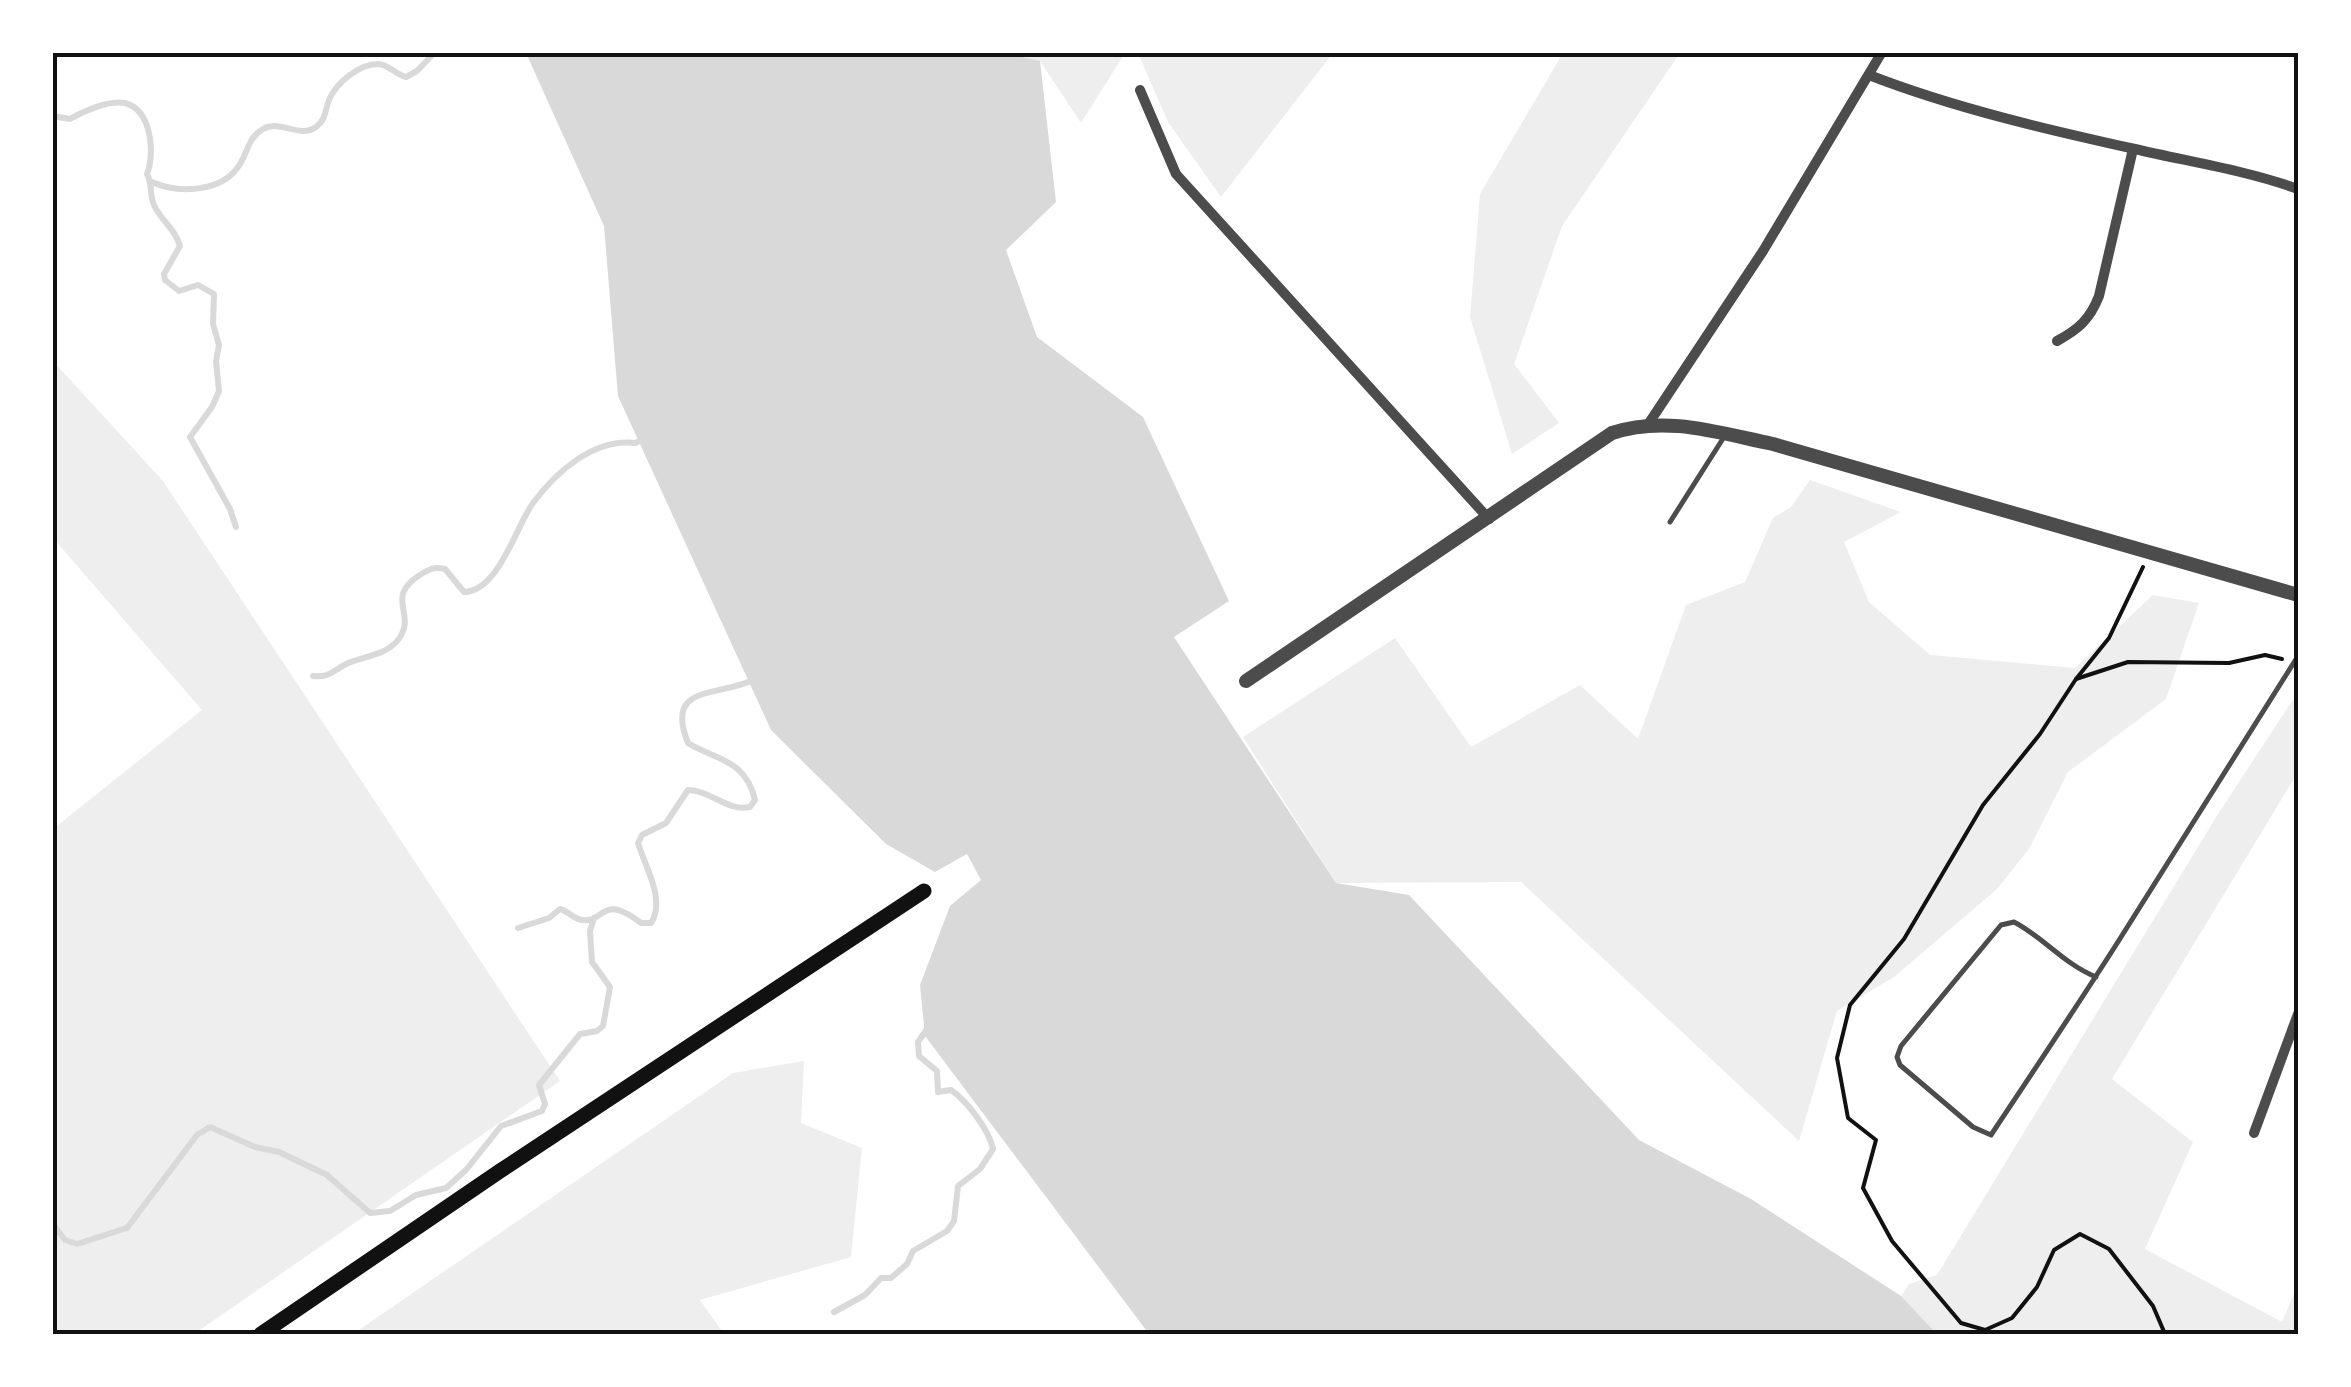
<svg xmlns="http://www.w3.org/2000/svg" width="2351" height="1387" font-family="Bitter,serif">
<rect width="100%" height="100%" fill="#fff"/>
<g fill="#eee">
<polygon points="1000,53 1125,53 1081,123 1040,61"/>
<polygon points="1138,53 1333,53 1221,197 1168,122"/>
<polygon points="1563,53 1680,53 1562,226 1514,364 1559,423 1512,454 1470,317 1480,194"/>
<polygon points="53,361 163,481 560,1081 194,1334 53,1334 53,829 202,710 53,538"/>
<polygon points="1810,480 1901,512 1844,542 1869,602 1930,655 2075,668 2153,595 2199,603 2166,699 2068,772 2029,849 1997,889 1894,977 1837,1011 1799,1141 1521,882 1336,883 1243,737 1395,638 1471,747 1580,685 1638,739 1686,605 1745,582 1773,518 1791,507"/>
<polygon points="2298,692 2298,772 2112,1079 2193,1142 2145,1249 2282,1322 2298,1284 2298,1334 1937,1334 1901,1296 1909,1284 1937,1275 2218,814"/>
<polygon points="804,1061 801,1123 862,1148 851,1257 700,1300 724,1334 353,1334 733,1073"/>
</g>
<polygon fill="#d9d9d9" points="1000,52 1040,61 1056,202 1006,250 1037,337 1143,417 1229,601 1174,637 1336,883 1409,895 1639,1140 1751,1199 1901,1296 1937,1334 1149,1334 925,1036 920,985 950,906 981,880 967,854 935,872 886,844 771,730 618,396 604,226 526,53"/>
<g fill="none" stroke-linecap="round" stroke-linejoin="round">
<g stroke="#d9d9d9" stroke-width="6">
<path d="M52,116L70,119C84,111 108,100 125,103C152,110 155,154 147,174C153,185 149,194 154,205C161,221 175,228 180,246L164,274L165,280L179,291L198,285L214,294L213,324L219,345L216,361L219,391L212,407L190,437L230,509L236,527"/>
<path d="M152,182C178,194 221,192 238,167C248,154 247,138 263,129C281,119 300,139 316,127C326,120 325,110 329,100C336,83 359,64 378,64C388,64 396,75 406,77L417,71L435,52"/>
<path d="M313,676C329,678 334,670 348,663C365,656 386,655 398,640C419,613 381,598 423,573C432,568 435,567 445,569L464,592C499,591 516,526 533,503C557,471 594,438 636,443L645,436"/>
<path d="M518,928L549,918L560,909C568,911 574,919 582,920C605,924 600,892 641,923H651C666,900 645,866 638,843L642,835L666,823L688,790C710,790 728,812 750,807L755,800C746,759 715,760 688,743C664,684 718,697 753,680"/>
<polyline points="52,1223 65,1240 77,1244 127,1228 197,1135 210,1127 255,1147 279,1152 327,1175 370,1213 390,1211 416,1195 446,1188 466,1170 501,1126 542,1111 545,1104 539,1085 580,1034 597,1031 603,1026 610,987 592,962 590,931 594,918"/>
<path d="M834,1312L865,1295L881,1278H891L907,1264L913,1251L947,1231L954,1221L958,1186L980,1169L993,1149C989,1130 968,1102 951,1090L938,1092L937,1071L919,1056L918,1042L929,1026"/>
</g>
<g stroke="#111" stroke-width="4">
<polyline points="2143,567 2109,638 2076,679 2040,734 1983,805 1904,939 1850,1005 1837,1058 1848,1118 1876,1140 1863,1188 1892,1241 1961,1323 1985,1330 2012,1318 2037,1287 2054,1250 2080,1234 2109,1249 2153,1306 2165,1334"/>
<polyline points="2076,679 2128,662 2229,663 2265,655 2282,659"/>
</g>
<g stroke="#4c4c4c" stroke-width="5">
<polyline points="1670,522 1724,437"/>
<path d="M2096,977C2064,964 2043,937 2014,922L2001,925L1901,1046L1897,1057L1900,1065L1973,1127L1991,1135C2033,1072 2075,1009 2116,945L2298,656"/>
</g>
<g stroke="#4c4c4c" stroke-width="10">
<path d="M1869,75C1954,108 2045,129 2135,149C2190,162 2245,170 2298,189"/>
<polyline points="1140,90 1176,174 1489,519"/>
<path d="M2057,341C2079,329 2090,319 2099,296L2133,149"/>
<polyline points="1649,423 1763,251 1882,52"/>
<polyline points="2254,1133 2298,1014"/>
</g>
<path stroke="#4c4c4c" stroke-width="14" d="M1246,681L1612,433C1666,415 1719,433 1773,444L2298,595"/>
<polyline stroke="#111" stroke-width="15" points="261,1334 500,1171 924,891"/>
</g>
<rect width="2351" height="1387" fill="none" stroke="#ffffff" stroke-width="110"/>
<rect x="55" y="55" width="2241" height="1277" fill="none" stroke="#111" stroke-width="4"/>
</svg>
